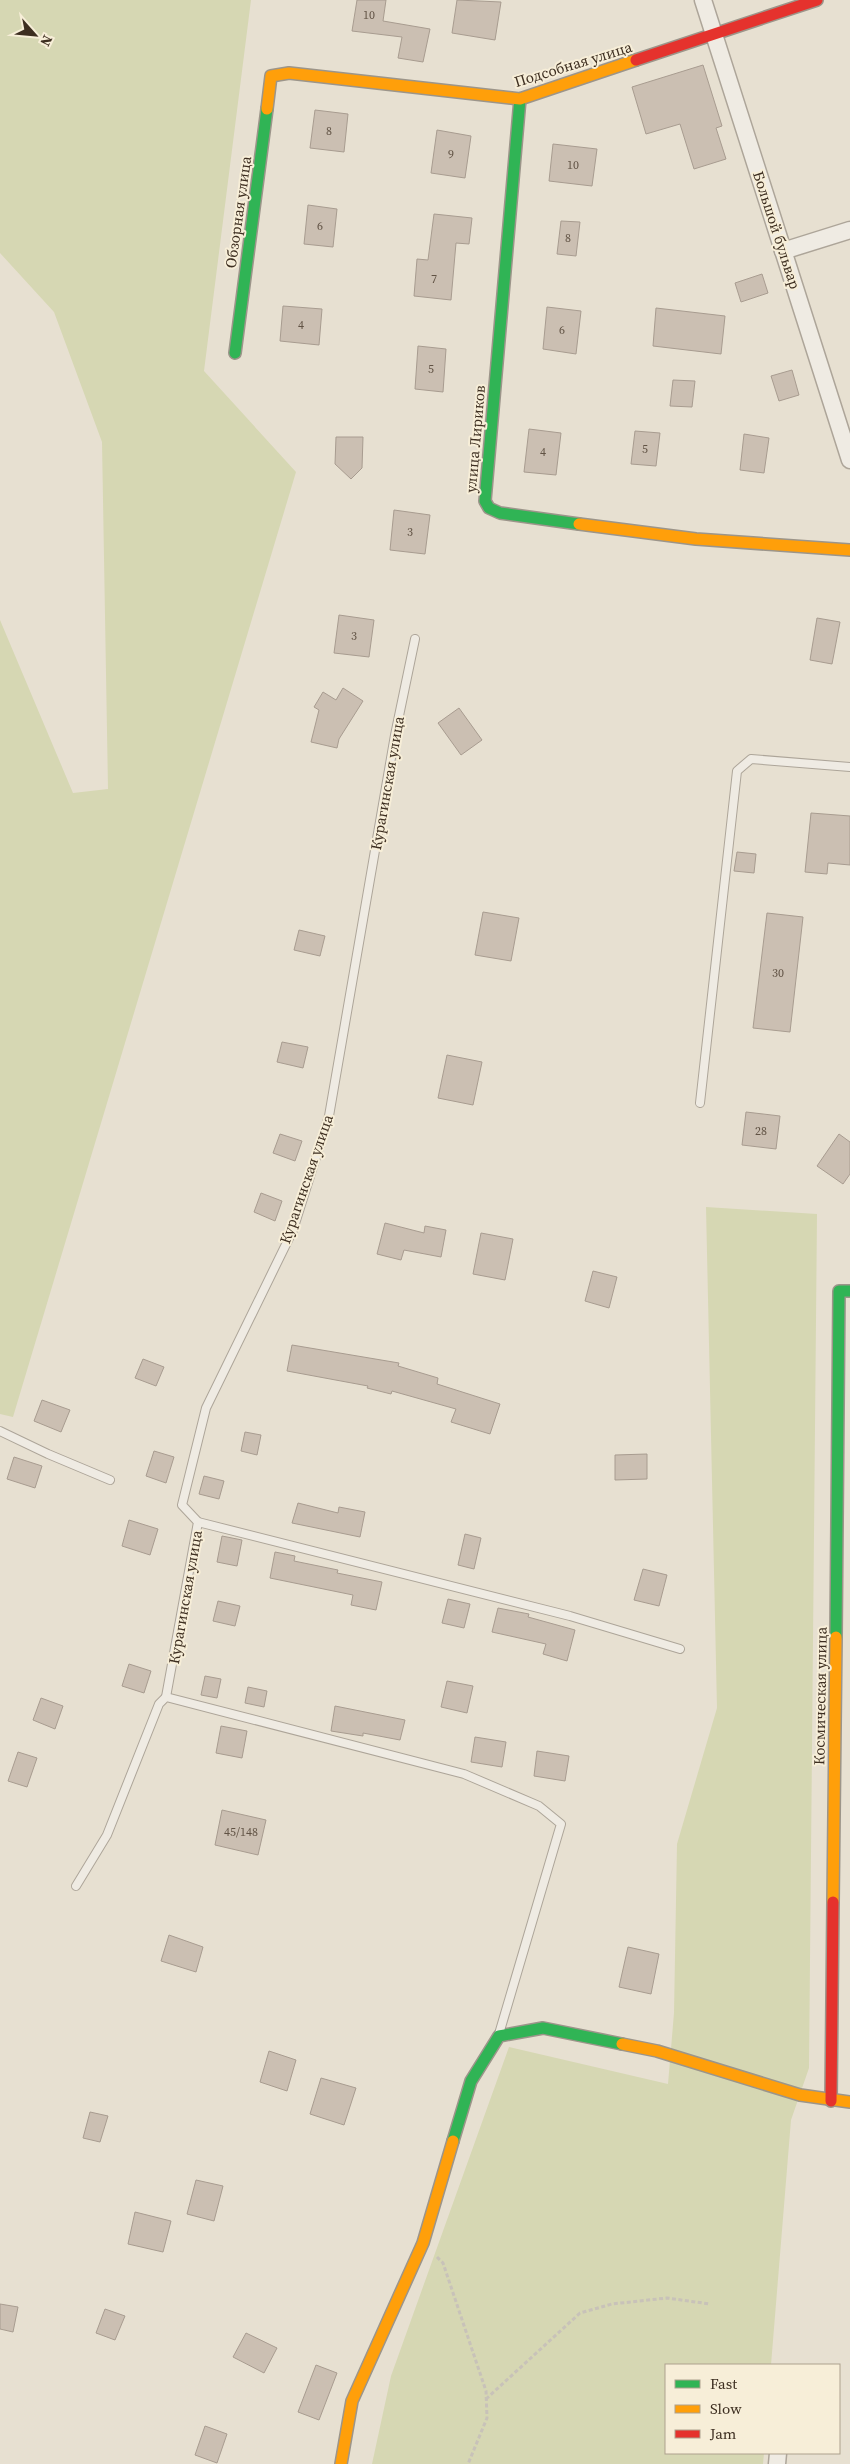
<svg xmlns="http://www.w3.org/2000/svg" width="850" height="2464" font-family="'Source Serif 4',serif">
<rect width="100%" height="100%" fill="#e7e0d1"/>
<g fill="#d6d7b3">
<polygon points="0,0 251,0 204,371 296,472 13,1417 0,1414 0,620 73,793 108,789 102,442 54,312 0,253"/>
<polygon points="706,1207 817,1214 809,2068 791,2120 771,2365 666,2365 666,2453 764,2453 763,2464 372,2464 391,2376 509,2047 668,2084 674,2013 677,1844 717,1708"/>
</g>
<g fill="#cbbfb2" stroke="#a89c90">
<polygon points="357,0 386,0 383,21 430,29 423,62 398,58 402,37 352,31"/>
<polygon points="457,0 501,2 495,40 452,33"/>
<polygon points="703,65 722,126 716,128 726,159 694,169 680,124 646,134 632,87"/>
<polygon points="315,110 348,114 344,152 310,148"/>
<polygon points="437,130 471,136 465,178 431,173"/>
<polygon points="553,144 597,149 592,186 549,181"/>
<polygon points="308,205 337,209 333,247 304,244"/>
<polygon points="434,214 472,218 469,244 456,243 451,300 414,296 417,259 428,260"/>
<polygon points="561,221 580,222 576,256 557,254"/>
<polygon points="762,274 768,293 741,302 735,283"/>
<polygon points="283,306 322,309 319,345 280,341"/>
<polygon points="547,307 581,311 576,354 543,349"/>
<polygon points="656,308 725,316 721,354 653,346"/>
<polygon points="418,346 446,349 443,392 415,389"/>
<polygon points="792,370 799,395 779,401 771,376"/>
<polygon points="673,380 695,381 692,407 670,406"/>
<polygon points="529,429 561,433 556,475 524,472"/>
<polygon points="635,431 660,433 656,466 631,464"/>
<polygon points="744,434 769,438 764,473 740,470"/>
<polygon points="336,437 363,437 362,468 351,479 335,464"/>
<polygon points="394,510 430,515 425,554 390,550"/>
<polygon points="339,615 374,620 369,657 334,653"/>
<polygon points="817,618 840,622 832,664 810,660"/>
<polygon points="343,688 363,701 339,739 337,748 311,742 319,710 314,707 323,692 336,700"/>
<polygon points="459,708 482,740 461,755 438,723"/>
<polygon points="811,813 850,816 850,865 828,863 827,874 805,872"/>
<polygon points="737,852 756,854 754,873 734,871"/>
<polygon points="483,912 519,918 511,961 475,955"/>
<polygon points="767,913 803,917 790,1032 753,1028"/>
<polygon points="299,930 325,936 320,956 294,950"/>
<polygon points="282,1042 308,1047 303,1068 277,1062"/>
<polygon points="447,1055 482,1062 473,1105 438,1098"/>
<polygon points="746,1112 780,1116 776,1149 742,1145"/>
<polygon points="280,1134 302,1141 295,1161 273,1153"/>
<polygon points="839,1134 850,1142 850,1174 843,1184 817,1166"/>
<polygon points="261,1193 282,1201 275,1221 254,1212"/>
<polygon points="385,1223 424,1233 425,1226 446,1230 441,1257 404,1250 401,1260 377,1254"/>
<polygon points="481,1233 513,1239 505,1280 473,1274"/>
<polygon points="593,1271 617,1277 609,1308 585,1301"/>
<polygon points="292,1345 399,1363 398,1366 438,1378 437,1384 500,1404 490,1434 451,1422 456,1409 392,1391 391,1394 367,1388 368,1386 287,1371"/>
<polygon points="143,1359 164,1367 156,1386 135,1378"/>
<polygon points="42,1400 70,1410 61,1432 34,1421"/>
<polygon points="245,1432 261,1435 257,1455 241,1451"/>
<polygon points="154,1451 174,1457 166,1483 146,1476"/>
<polygon points="647,1454 647,1479 615,1480 615,1455"/>
<polygon points="14,1457 42,1466 35,1488 7,1479"/>
<polygon points="204,1476 224,1481 219,1499 199,1494"/>
<polygon points="298,1503 338,1513 339,1507 365,1512 360,1537 292,1523"/>
<polygon points="129,1520 158,1529 150,1555 122,1546"/>
<polygon points="465,1534 481,1538 474,1569 458,1565"/>
<polygon points="222,1536 242,1540 237,1566 217,1562"/>
<polygon points="275,1552 295,1556 294,1561 338,1570 337,1573 382,1582 376,1610 351,1605 353,1595 270,1578"/>
<polygon points="643,1569 667,1575 659,1606 634,1600"/>
<polygon points="448,1599 470,1604 464,1628 442,1623"/>
<polygon points="218,1601 240,1606 235,1626 213,1621"/>
<polygon points="498,1608 529,1614 528,1617 575,1630 567,1661 543,1654 546,1644 492,1632"/>
<polygon points="129,1664 151,1671 144,1693 122,1686"/>
<polygon points="205,1676 221,1679 217,1698 201,1695"/>
<polygon points="447,1681 473,1686 467,1713 441,1707"/>
<polygon points="248,1687 267,1691 264,1707 245,1703"/>
<polygon points="41,1698 63,1706 55,1729 33,1720"/>
<polygon points="335,1706 405,1720 400,1740 363,1733 363,1736 331,1731"/>
<polygon points="221,1726 247,1731 242,1758 216,1753"/>
<polygon points="475,1737 506,1742 502,1767 471,1762"/>
<polygon points="537,1751 569,1756 565,1781 534,1776"/>
<polygon points="18,1752 37,1758 27,1787 8,1781"/>
<polygon points="222,1810 266,1820 258,1855 215,1845"/>
<polygon points="169,1935 203,1947 196,1972 161,1961"/>
<polygon points="628,1947 659,1954 651,1994 619,1987"/>
<polygon points="269,2051 296,2060 287,2091 260,2082"/>
<polygon points="321,2078 356,2088 344,2125 310,2114"/>
<polygon points="90,2112 108,2116 100,2142 83,2138"/>
<polygon points="196,2180 223,2186 214,2221 187,2214"/>
<polygon points="135,2212 171,2221 163,2252 128,2244"/>
<polygon points="0,2304 18,2307 13,2332 0,2329"/>
<polygon points="105,2309 125,2316 115,2340 96,2333"/>
<polygon points="246,2333 277,2348 264,2373 233,2357"/>
<polygon points="316,2365 337,2373 319,2420 298,2412"/>
<polygon points="205,2426 227,2434 217,2463 195,2455"/>
</g>
<g fill="none" stroke-linecap="round" stroke-linejoin="round">
<g stroke="#ada599" stroke-width="10">
<g id="lane">
<polyline points="700,1103 737,771 751,759 850,767"/>
<polyline points="0,1431 48,1454 110,1480"/>
<polyline points="198,1522 570,1616 680,1649"/>
<polyline points="166,1697 198,1522 182,1505 206,1408 293,1230 329,1116 395,735 415,639"/>
<polyline points="76,1886 107,1835 159,1704 166,1697 464,1774 539,1806 561,1824 499,2034"/>
</g>
</g>
<g stroke="#ada599" stroke-width="19">
<g id="street">
<polyline points="703,0 850,460"/>
<polyline points="783,251 850,230"/>
<polyline points="777,2464 778,2453"/>
</g>
</g>
<g stroke="#9c958a" stroke-width="14">
<g id="fast">
<polyline points="520,99 485,501 489,508 500,513 579,524"/>
<polyline points="235,353 267,109"/>
<polyline points="836,1637 839,1291 850,1291"/>
<polyline points="453,2141 471,2081 499,2036 543,2028 622,2044"/>
</g>
</g>
<g stroke="#9c958a" stroke-width="14">
<g id="slow">
<polyline points="267,109 271,76 289,73 520,99 636,60"/>
<polyline points="579,524 696,539 850,550"/>
<polyline points="833,1902 836,1637"/>
<polyline points="622,2044 657,2051 800,2095 850,2102"/>
<polyline points="341,2464 352,2401 423,2243 453,2141"/>
</g>
</g>
<g stroke="#9c958a" stroke-width="14">
<g id="jam">
<polyline points="636,60 817,0"/>
<polyline points="831,2101 833,1902"/>
</g>
</g>
<g stroke="#c8c2b9" stroke-width="3" stroke-dasharray="4 2.5" stroke-linecap="butt">
<polyline points="437,2257 443,2263 486,2391 487,2418 468,2464"/>
<polyline points="486,2399 580,2313 612,2304 667,2298 710,2304"/>
</g>
<use href="#lane" stroke="#efebe3" stroke-width="8"/>
<use href="#street" stroke="#efebe3" stroke-width="16"/>
<use href="#fast" stroke="#30b455" stroke-width="11"/>
<use href="#slow" stroke="#ff9f0a" stroke-width="11"/>
<use href="#jam" stroke="#e5322d" stroke-width="11"/>
</g>
<g text-anchor="middle" dominant-baseline="central" stroke-width="4" stroke-linejoin="round" paint-order="stroke">
<g font-size="12" fill="#605244">
<text x="369" y="15">10</text>
<text x="329" y="131">8</text>
<text x="451" y="154">9</text>
<text x="573" y="165">10</text>
<text x="320" y="226">6</text>
<text x="568" y="238">8</text>
<text x="434" y="279">7</text>
<text x="301" y="325">4</text>
<text x="562" y="330">6</text>
<text x="431" y="369">5</text>
<text x="645" y="449">5</text>
<text x="543" y="452">4</text>
<text x="410" y="532">3</text>
<text x="354" y="636">3</text>
<text x="778" y="973">30</text>
<text x="761" y="1131">28</text>
<text x="241" y="1832">45/148</text>
</g>
<g font-size="15" fill="#3d2e20" stroke="#f7eed8">
<text transform="translate(573 64) rotate(-17)">Подсобная улица</text>
<text transform="translate(238 212) rotate(-82)">Обзорная улица</text>
<text transform="translate(777 230) rotate(72)">Большой бульвар</text>
<text transform="translate(475 439) rotate(-85)">улица Лириков</text>
<text transform="translate(387 783) rotate(-80)">Курагинская улица</text>
<text transform="translate(306 1179) rotate(-71)">Курагинская улица</text>
<text transform="translate(185 1597) rotate(-80)">Курагинская улица</text>
<text transform="translate(820 1696) rotate(-89)">Космическая улица</text>
</g>
</g>
<rect x="665" y="2364" width="175" height="90" fill="#f7eed8" stroke="#ada18e"/>
<rect x="675" y="2380" width="25" height="8" fill="#30b455" stroke="#ada18e"/>
<text x="710" y="2389" font-size="15" fill="#3d2e20">Fast</text>
<rect x="675" y="2405" width="25" height="8" fill="#ff9f0a" stroke="#ada18e"/>
<text x="710" y="2414" font-size="15" fill="#3d2e20">Slow</text>
<rect x="675" y="2430" width="25" height="8" fill="#e5322d" stroke="#ada18e"/>
<text x="710" y="2439" font-size="15" fill="#3d2e20">Jam</text>
<g transform="translate(35 35) rotate(117)" stroke="#f7eed8" stroke-width="4" paint-order="stroke">
<path d="M0-4L9 19L0 12L-9 19Z" fill="#3d2e20"/>
<text y="-8" font-size="14" font-weight="bold" text-anchor="middle" fill="#3d2e20">N</text>
</g>
</svg>
